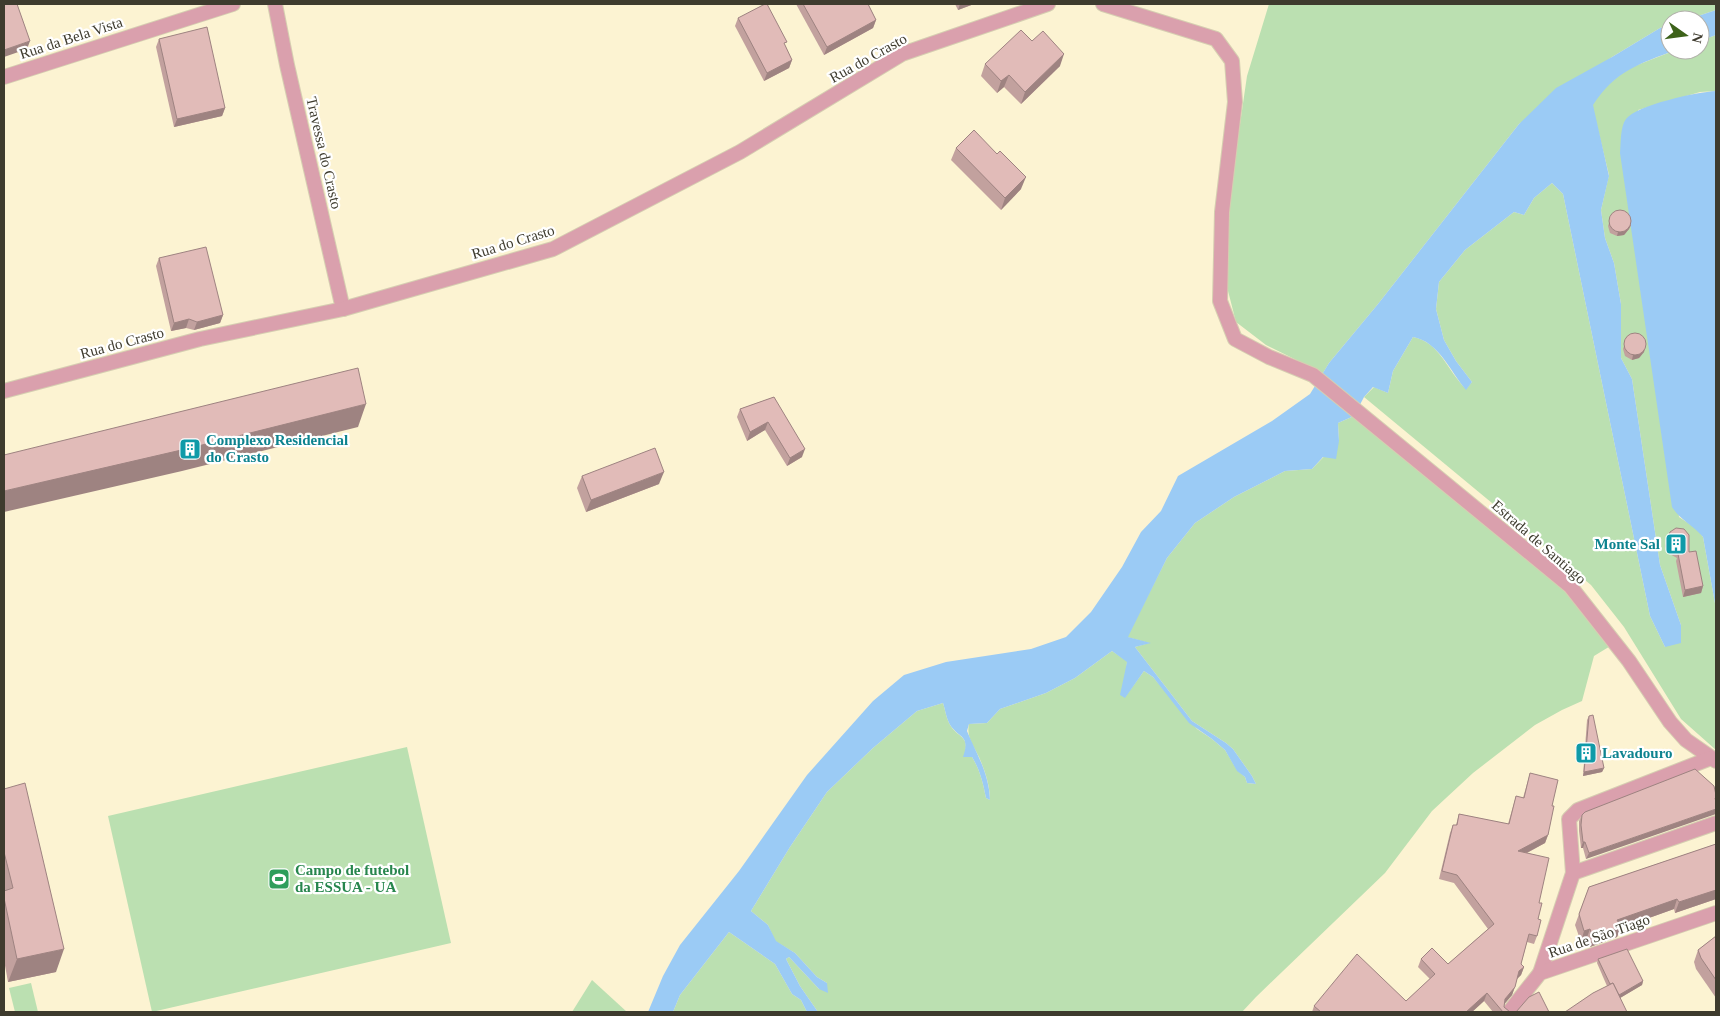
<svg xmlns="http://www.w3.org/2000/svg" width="1720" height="1016" font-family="'Times New Roman',serif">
<rect width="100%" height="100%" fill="#fcf3d2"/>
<g fill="#bbe0b1">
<polygon points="1269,4 1716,4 1716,10 1686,20 1670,20 1670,25 1660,28 1612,57 1519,124 1378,304 1329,363 1323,373 1266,345 1236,322 1227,287 1228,207 1247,76"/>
<path d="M1716,35V91L1700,92L1638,110L1679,517L1697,529L1703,537L1716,609V750L1681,719L1624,627L1591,585L1364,397L1374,387L1388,393L1393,371L1413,337C1440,342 1448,372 1466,389L1472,382L1456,361L1444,340L1436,309L1439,282L1465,250L1514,212L1524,215L1534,198L1552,183L1563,194L1650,616L1665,647L1681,625L1660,565L1632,379L1621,358V304L1614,263L1605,238L1601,210L1609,175L1592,105L1603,89L1627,69L1676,50H1700V41Z"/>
<path d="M1354,416L1564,587L1612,645L1594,656L1582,701L1562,710L1535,725L1473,773L1432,811L1385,873L1256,997L1242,1012H818L800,986L786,959L789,957L819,989L827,983L817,977L795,953L775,941L768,925L751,911L790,847L827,792L873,748L917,711L943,703C945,709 946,717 949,723C957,739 971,734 964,757H972C980,770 983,783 986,798L990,800C990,785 985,771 979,757C974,746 966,737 969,724L987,723L1000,709L1046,693L1075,678L1112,651L1127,661L1125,697L1144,671L1153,677L1197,729L1212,739L1225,750L1237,770L1245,777L1247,783L1256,784L1252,776L1233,749L1226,743L1192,721L1135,647L1149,643L1127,637L1167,558L1195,523L1234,497L1285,471L1312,469L1339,441L1338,423Z"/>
<polygon points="407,747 451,943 152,1012 108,816"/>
<polygon points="729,932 775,964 792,994 801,1000 807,1012 673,1012 680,995"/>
<polygon points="592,980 627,1012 572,1012"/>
<polygon points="31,983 38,1012 15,1012 9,988"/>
</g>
<g fill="#9bcbf5">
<polygon points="1716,10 1716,35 1700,41 1700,20 1686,20"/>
<path d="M1670,25V50H1676C1639,64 1615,71 1593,105L1609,176L1601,210L1605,238L1614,263L1621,304V358L1632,379L1660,565L1681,625V643L1665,647L1650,616L1563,194L1552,183L1534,198L1524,215L1514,212L1465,250L1439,282L1436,309L1444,340L1456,361L1472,382L1466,390C1450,371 1439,342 1413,337L1393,371L1388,393L1373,387L1364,397L1354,416L1338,423L1339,441L1336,459L1323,457L1312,469L1285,471L1234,497L1195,523L1167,558L1128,637L1151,643L1135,647L1192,721L1226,743L1233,749L1252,776L1256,784L1247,783L1245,777L1237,771L1225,750L1212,739L1189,723L1153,677L1144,671L1125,698L1120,695L1127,662L1112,651L1075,678L1046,693L1000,709L987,723L969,724L967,731C977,755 989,773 990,800L986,798C983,783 980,770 972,757H963C971,734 958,739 949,723C946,717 945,709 943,703L917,711L873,748L827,792L790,847L751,911L768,925L776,941L795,953L817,977L827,983L828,993L819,989L789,957L786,959L800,986L818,1012H807L801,1000L792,994L775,964L729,932L680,995L673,1012H648L663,976L680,945L739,871L807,775L873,701L904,675L946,662L1031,649L1066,637L1091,612L1122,567L1141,532L1161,511L1178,476L1272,421L1310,394L1329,363L1378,304L1519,124L1556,88L1612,57L1660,28Z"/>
<path d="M1716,91V609L1703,537C1692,524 1681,521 1672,507L1620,153C1621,143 1620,127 1626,119C1637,105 1697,92 1716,91Z"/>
</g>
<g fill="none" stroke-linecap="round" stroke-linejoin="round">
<g stroke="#d6ceb1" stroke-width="16">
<g id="minor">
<polyline points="275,4 287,65 343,309"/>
<polyline points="1103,4 1216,39 1232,61 1235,102 1222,212 1220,301 1235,339 1269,357 1313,375 1570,586 1629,661 1670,722 1686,740 1716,761"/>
<polyline points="4,77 233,4"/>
<polyline points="4,391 200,339 343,309 553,249 740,152 902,54 1048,4"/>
<polyline points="1573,873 1716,823"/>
<polyline points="1540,973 1573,873 1569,819 1578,810 1711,758"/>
<polyline points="1509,1012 1540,973 1716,913"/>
</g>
</g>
<use href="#minor" stroke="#daa0ad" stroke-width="14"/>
</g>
<g fill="#c2a19e">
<polygon points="796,4 868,4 876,20 873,28 824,55"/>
<polygon points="955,4 974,4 958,10"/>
<polygon points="738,18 785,46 792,60 789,68 764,81 735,26"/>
<polygon points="159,39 225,108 222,116 174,127 156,47"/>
<polygon points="1032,41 1060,66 1021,104 1004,87 997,93 981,76 985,64"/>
<polygon points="956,148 1021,189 1001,210 951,160"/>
<polygon points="1612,214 1631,225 1629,229 1624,235 1617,236 1610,233 1608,226"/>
<polygon points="159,258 223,315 220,323 194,330 186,328 171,331 156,266"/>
<polygon points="1627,337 1645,348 1644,352 1639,358 1632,360 1625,356 1623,349"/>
<polygon points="774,397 802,457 787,466 765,430 747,441 737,417 740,409"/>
<polygon points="582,476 659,484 586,512 577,488"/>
<polygon points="1670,532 1689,552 1703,586 1701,593 1683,597 1676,561 1677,558 1668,553 1665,546"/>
<polygon points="1589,716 1604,768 1602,772 1583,776 1587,720"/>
<polygon points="1695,769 1586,859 1583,848 1581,848 1579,831 1579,821 1582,815"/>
<polygon points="1530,773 1552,806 1548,835 1545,843 1527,853 1539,903 1537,936 1534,944 1527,942 1521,964 1524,967 1521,975 1517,979 1512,995 1504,1004 1504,1007 1510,1012 1493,1012 1484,1001 1472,1012 1312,1012 1314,1006 1406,1001 1430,979 1418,967 1421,959 1448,964 1488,929 1454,883 1439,879 1450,833 1453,825 1456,825 1459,814 1508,824 1516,796 1523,798"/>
<polygon points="4,789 56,972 8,982 4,960"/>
<polygon points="1716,844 1716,899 1675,913 1674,909 1621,928 1617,937 1590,947 1586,940 1581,942 1575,925 1589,887"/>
<polygon points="1716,936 1716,998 1696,969 1694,962 1698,950"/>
<polygon points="1598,959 1643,981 1642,985 1620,998 1607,986 1597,963"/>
</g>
<g fill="#9e8381">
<polygon points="960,4 974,4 958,10"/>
<polygon points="876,20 873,28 824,55 827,47"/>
<polygon points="30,41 27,49 4,57 4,50"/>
<polygon points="1064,54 1060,66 1021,104 1025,92"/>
<polygon points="792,60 789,68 764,81 767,73"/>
<polygon points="1009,75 1004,87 997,93 1001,81"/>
<polygon points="225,108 222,116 174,127 177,119"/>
<polygon points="1026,177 1021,189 1001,210 1005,198"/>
<polygon points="1631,225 1629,229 1624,235 1617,236 1618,232"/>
<polygon points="223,315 220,323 194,330 197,322"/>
<polygon points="189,319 186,328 171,331 174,323"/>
<polygon points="1645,348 1644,352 1639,358 1632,360 1633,355"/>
<polygon points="366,404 358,427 182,471 4,512 4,491"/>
<polygon points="768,422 765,430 747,441 750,432"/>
<polygon points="805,449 802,457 787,466 790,458"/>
<polygon points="664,472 659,484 586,512 591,500"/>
<polygon points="1703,586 1701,593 1683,597 1685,590"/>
<polygon points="1604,768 1602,772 1583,776 1584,772"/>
<polygon points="1716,809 1716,814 1586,859 1589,853"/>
<polygon points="1548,835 1545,843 1515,859 1518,851"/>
<polygon points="1583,842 1585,842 1583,848 1581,848"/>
<polygon points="1716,890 1716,899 1675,913 1679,902"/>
<polygon points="1677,899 1674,909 1621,928 1617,937 1590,947 1593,937 1617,920"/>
<polygon points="1590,929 1586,940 1581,942 1584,931"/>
<polygon points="64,949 56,972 8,982 17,959"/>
<polygon points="1524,967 1521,975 1516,980 1519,971"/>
<polygon points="1643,981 1642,985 1615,1001 1616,997"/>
<polygon points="1515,987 1512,995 1502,1007 1505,999"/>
<polygon points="1487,993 1484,1001 1472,1012 1466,1012"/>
</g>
<g fill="#e1bbb8" stroke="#9e8381">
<polygon points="4,4 17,4 30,41 4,50"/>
<polygon points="765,4 767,4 787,42 784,43 792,60 767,73 738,18"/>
<polygon points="803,4 868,4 876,20 827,47"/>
<polygon points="207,27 225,108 177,119 159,39"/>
<polygon points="1021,30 1032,41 1043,31 1064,54 1025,92 1009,75 1001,81 985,64"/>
<polygon points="974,130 997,154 1000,151 1026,177 1005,198 956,148"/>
<circle cx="1620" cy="221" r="11"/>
<polygon points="206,247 223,315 197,322 189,319 174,323 159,258"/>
<circle cx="1635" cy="344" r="11"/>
<polygon points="358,368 366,404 190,448 4,491 4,455"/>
<polygon points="774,397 805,449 790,458 768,422 750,432 740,409"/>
<polygon points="655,448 664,472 591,500 582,476"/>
<polygon points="1676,528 1684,529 1689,535 1689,552 1696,551 1703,586 1685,590 1678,554 1683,553 1670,546 1668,539 1670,532"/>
<polygon points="1593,715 1604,768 1584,772 1589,716"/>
<polygon points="1695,769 1714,786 1716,795 1716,797 1715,798 1716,802 1716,809 1589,853 1585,842 1583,842 1581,825 1582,815 1585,812"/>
<polygon points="1530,773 1558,780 1552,806 1554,806 1548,835 1518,851 1549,858 1539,903 1542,903 1538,919 1541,920 1537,936 1529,934 1521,964 1524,967 1519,971 1515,987 1505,999 1504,1007 1510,1012 1503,1012 1487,993 1466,1012 1321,1012 1314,1006 1357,954 1406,1001 1435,974 1421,959 1432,948 1448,964 1494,924 1457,875 1442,871 1453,825 1457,825 1459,814 1509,824 1516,796 1524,798"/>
<polygon points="25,783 64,949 17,959 4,898 4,891 13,888 4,852 4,789"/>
<polygon points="1716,844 1716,890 1679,902 1677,899 1617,920 1621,927 1593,937 1590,929 1584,931 1579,914 1589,887"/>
<polygon points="1716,936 1716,980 1701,958 1698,950"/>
<polygon points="1627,949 1643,981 1619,995 1613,983 1610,984 1598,959"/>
<polygon points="1613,983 1627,1012 1565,1012 1593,993"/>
<polygon points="1539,992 1549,1012 1512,1012 1516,1012 1529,997"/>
</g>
<defs>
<g id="building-square" transform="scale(1.125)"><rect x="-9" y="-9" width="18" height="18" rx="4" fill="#0f9aa8" stroke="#fff"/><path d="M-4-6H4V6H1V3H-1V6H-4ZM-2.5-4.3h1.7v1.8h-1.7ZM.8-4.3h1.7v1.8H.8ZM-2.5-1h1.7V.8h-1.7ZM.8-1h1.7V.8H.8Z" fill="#fff"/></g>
<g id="stadium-square" transform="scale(1.125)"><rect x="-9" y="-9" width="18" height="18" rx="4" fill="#2e9e5b" stroke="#fff"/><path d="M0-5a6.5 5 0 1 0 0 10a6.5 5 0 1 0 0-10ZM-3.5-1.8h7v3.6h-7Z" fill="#fff"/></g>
</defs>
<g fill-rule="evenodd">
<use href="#building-square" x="190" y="449"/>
<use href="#building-square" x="1676" y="544"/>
<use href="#building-square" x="1586" y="753"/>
<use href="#stadium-square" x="279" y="879"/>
</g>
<g text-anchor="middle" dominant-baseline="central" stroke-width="4.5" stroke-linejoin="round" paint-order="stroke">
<g font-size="15" fill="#3e3b2e" stroke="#fff">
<text transform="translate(71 38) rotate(-18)">Rua da Bela Vista</text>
<text transform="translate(868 58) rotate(-29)">Rua do Crasto</text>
<text transform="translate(324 153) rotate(77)">Travessa do Crasto</text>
<text transform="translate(513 242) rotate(-17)">Rua do Crasto</text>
<text transform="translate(122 343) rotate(-15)">Rua do Crasto</text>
<text transform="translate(1539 542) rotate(41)">Estrada de Santiago</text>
<text transform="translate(1599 936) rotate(-19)">Rua de São Tiago</text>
</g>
<g font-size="15" font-weight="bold" fill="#0d838f" stroke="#fff" text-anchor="start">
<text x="206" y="440">Complexo Residencial<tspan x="206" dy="17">do Crasto</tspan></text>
<text x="1660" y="544" text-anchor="end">Monte Sal</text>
<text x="1602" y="753">Lavadouro</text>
</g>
<g font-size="15" font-weight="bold" fill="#27864d" stroke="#fff" text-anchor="start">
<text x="295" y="870">Campo de futebol<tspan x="295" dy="17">da ESSUA - UA</tspan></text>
</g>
</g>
<rect width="1720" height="1016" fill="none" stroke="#3e3b2e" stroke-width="10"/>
<g transform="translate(1685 35) rotate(104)"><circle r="24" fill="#ffffff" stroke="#b2b1ab"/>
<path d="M0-4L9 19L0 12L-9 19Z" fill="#3d621a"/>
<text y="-8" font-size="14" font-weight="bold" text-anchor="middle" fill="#3e3b2e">N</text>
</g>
</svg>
